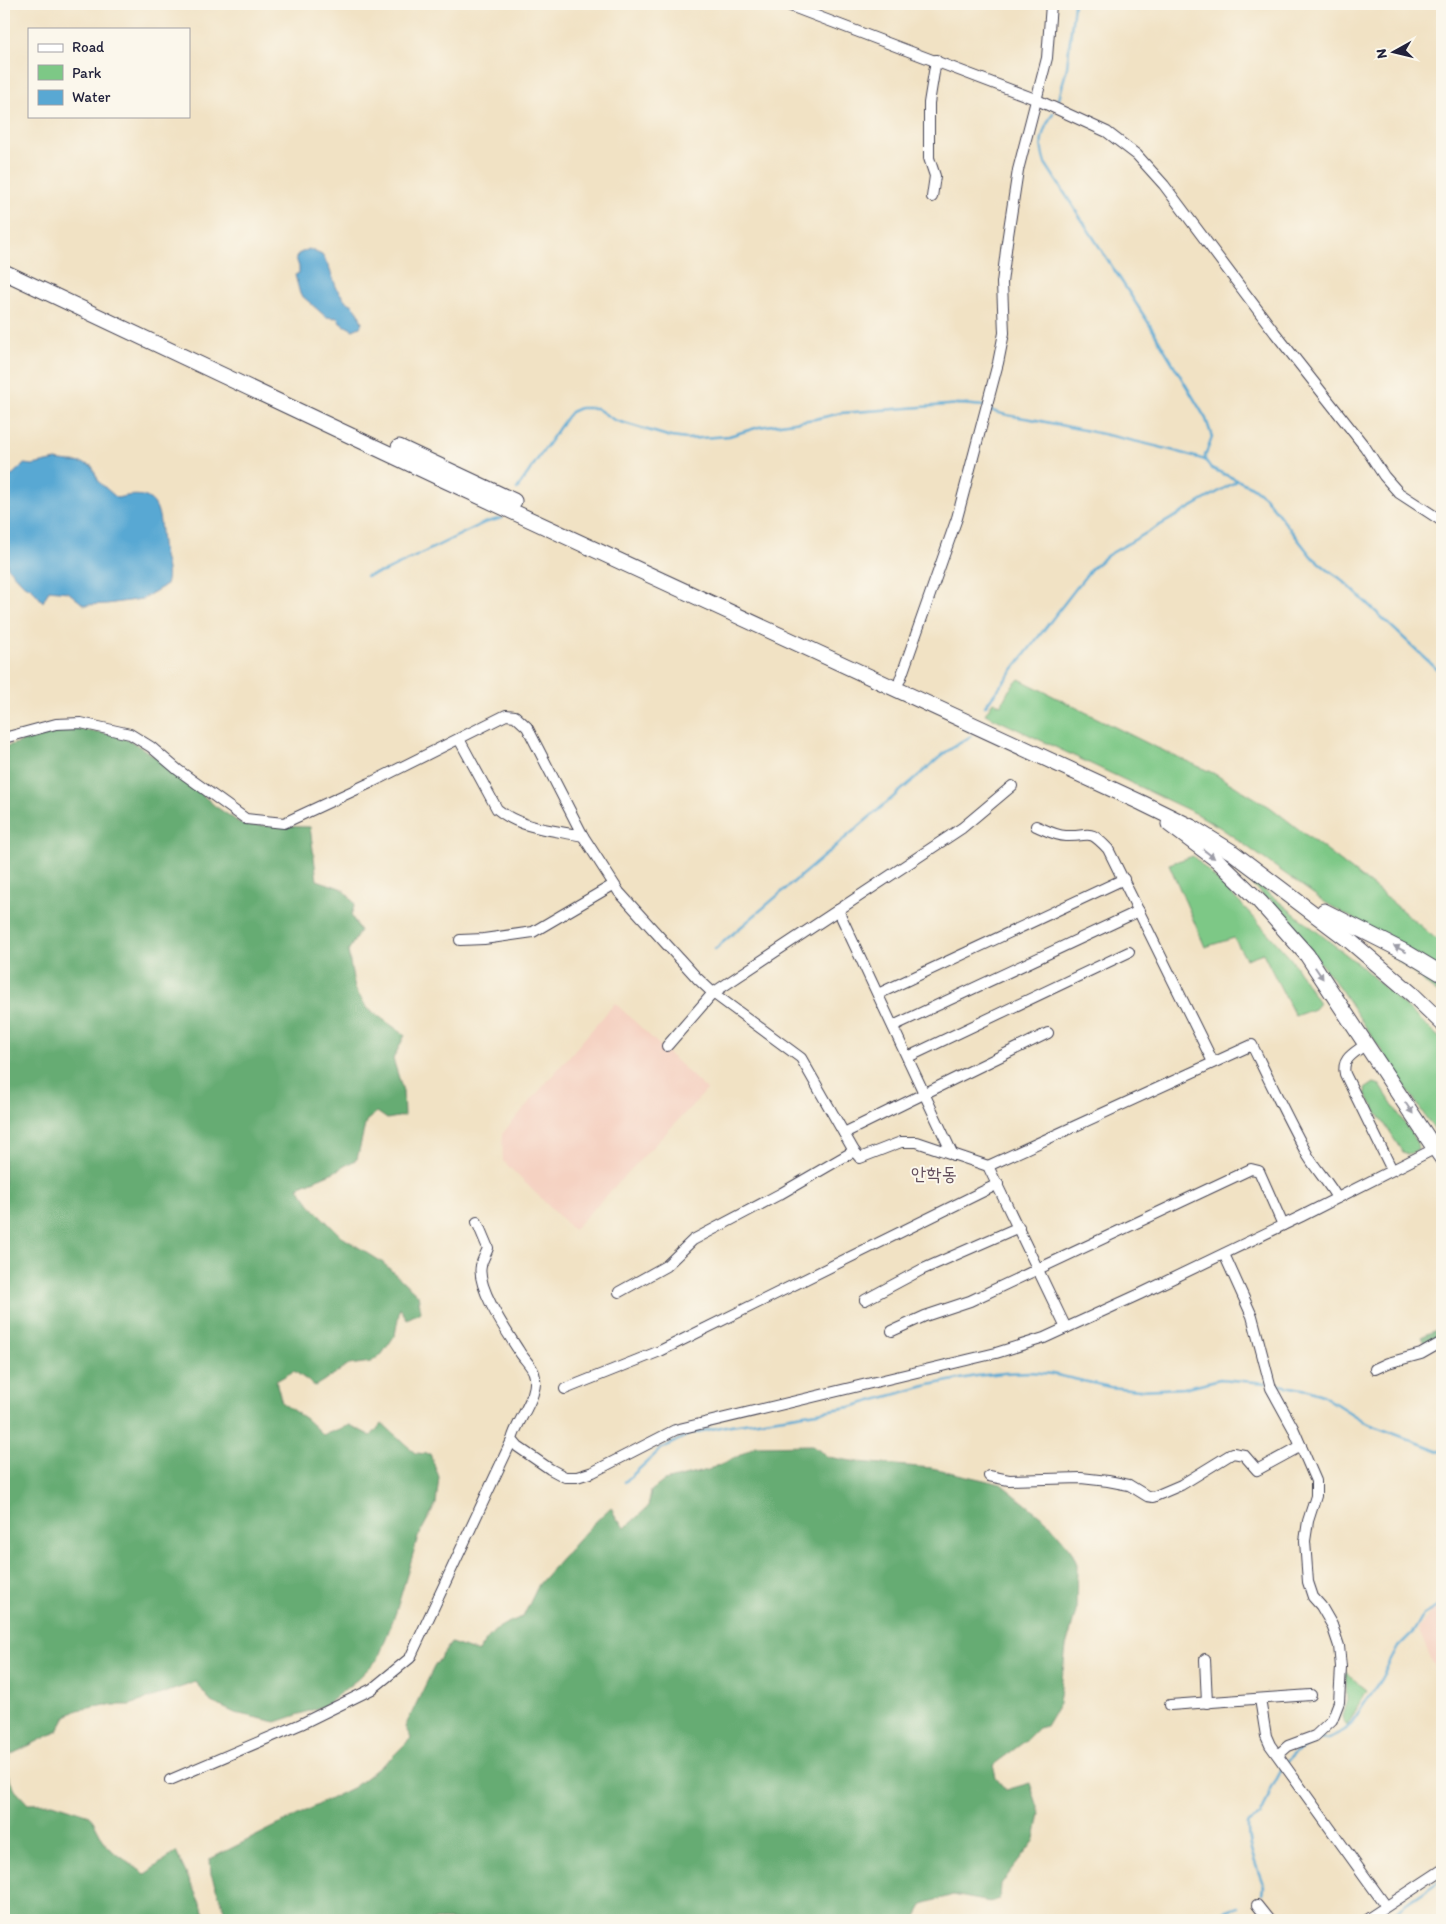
<svg xmlns="http://www.w3.org/2000/svg" width="1446" height="1924" font-family="Itim,'Poor Story',sans-serif">
<rect width="100%" height="100%" fill="#fbf7ec"/>
<filter id="ink" filterUnits="userSpaceOnUse"><feTurbulence type="fractalNoise" baseFrequency=".02" numOctaves="2"/><feDisplacementMap in="SourceGraphic" scale="10" xChannelSelector="R" yChannelSelector="G"/><feConvolveMatrix kernelMatrix="1 2 1 2 8 2 1 2 1" color-interpolation-filters="sRGB"/></filter>
<filter id="wash" filterUnits="userSpaceOnUse"><feTurbulence type="fractalNoise" baseFrequency=".0096" numOctaves="4" result="noise"/><feDisplacementMap in="SourceGraphic" scale="20" xChannelSelector="R" yChannelSelector="G"/><feGaussianBlur stdDeviation="1.12" result="paint"/><feColorMatrix in="noise" values="0 0 0 0 0 0 0 0 0 0 0 0 0 0 0 0 0 1.4 0 .05"/><feComposite in="paint" operator="in"/></filter>
<g filter="url(#wash)">
<rect width="100%" height="100%" fill="#f1e2c4"/>
<g fill="#f5d2c2">
<polygon points="615,1003 707,1090 573,1230 503,1161 502,1134"/>
<polygon points="1442,1605 1442,1683 1418,1629 1432,1610"/>
</g>
<g fill="#7dc886" stroke="#507560">
<polygon points="1019,679 1151,745 1213,773 1270,807 1380,892 1442,944 1442,970 1326,903 1221,828 1197,814 985,714 993,702 1001,705 1009,690"/>
<polygon points="1193,856 1247,910 1291,959 1319,1003 1314,1009 1295,1016 1263,953 1246,959 1234,938 1205,947 1169,864"/>
<polygon points="1231,864 1362,967 1442,1040 1442,1132 1435,1131 1339,987 1269,898 1267,900"/>
<polygon points="1370,937 1442,980 1442,997"/>
<polygon points="1374,1083 1380,1085 1417,1143 1418,1149 1408,1155 1403,1153 1366,1095 1365,1089"/>
<polygon points="1345,1669 1353,1679 1367,1690 1347,1726 1343,1721 1342,1716 1347,1700"/>
</g>
<g fill="#66ac73" stroke="#446757">
<polygon points="75,728 112,734 131,741 171,767 215,806 243,825 310,827 317,880 343,889 355,904 351,915 360,931 348,951 355,989 367,1008 405,1035 393,1059 403,1091 404,1116 387,1119 377,1112 366,1121 357,1159 334,1172 298,1187 313,1208 342,1237 382,1262 418,1295 421,1312 407,1319 400,1308 395,1335 382,1354 371,1362 349,1365 315,1386 294,1371 276,1381 282,1403 306,1419 323,1435 350,1425 371,1436 382,1423 415,1453 430,1454 439,1477 436,1504 418,1537 396,1612 378,1659 359,1678 324,1706 276,1722 235,1713 211,1702 196,1682 130,1705 105,1705 78,1710 66,1716 58,1731 10,1755 6,1771 15,1790 28,1804 53,1803 90,1815 107,1847 145,1874 176,1852 208,1920 4,1920 4,747 47,734"/>
<polygon points="1442,1327 1442,1337 1425,1345 1421,1337"/>
<path d="M812,1445L828,1457L858,1462L932,1468L1001,1484L1048,1522L1070,1548L1077,1564L1076,1612L1066,1647L1059,1704L1046,1726L1038,1728L1024,1742L993,1765L996,1778L1006,1790L1030,1783L1040,1813L1035,1840L1001,1884L1000,1899L990,1902L953,1895L923,1904L914,1920H225L224,1909L211,1874L210,1859L354,1787L391,1758L411,1738L405,1727L434,1667L451,1643L478,1652C493,1630 497,1626 523,1617L539,1584L588,1529L611,1507L616,1518L625,1528L648,1507L651,1491L664,1481L708,1470L737,1457L755,1446Z"/>
</g>
<g fill="#59a8d3" stroke="#3e6587">
<polygon points="309,249 322,255 328,265 337,289 346,301 353,305 358,311 362,323 360,327 353,330 340,323 338,318 326,317 300,294 295,275 299,273 299,267 296,258 298,254"/>
<path d="M56,460C69,463 81,461 92,466L99,482L117,498C165,486 158,516 163,551C165,563 170,573 166,585L142,599L107,604L84,605L68,592L49,590L43,602L31,588L24,585L8,568L4,551V482L24,464L33,465Z"/>
</g>
<g fill="none" stroke-linecap="round" stroke-linejoin="round">
<g stroke="#59a8d3" stroke-width="2.5">
<polyline points="1059,99 1067,67 1074,4"/>
<path d="M1053,113C1042,131 1038,142 1045,163L1148,322L1206,419L1212,437L1205,456V460L1211,468L1252,487L1265,497L1311,556L1328,570L1341,579L1442,674"/>
<path d="M988,409C1004,417 1024,417 1041,421C1096,433 1152,443 1205,460"/>
<polyline points="517,489 566,418 571,412 580,408 596,408 614,420 671,437 687,439 729,436 759,427 815,419 841,413 961,404 984,406"/>
<polyline points="366,576 386,571 484,523 502,518"/>
<polyline points="985,706 1091,569 1108,555 1237,481"/>
<polyline points="715,949 946,752 971,736"/>
<polyline points="1274,1384 1308,1390 1322,1395 1366,1423 1442,1452"/>
<polyline points="625,1482 661,1449 692,1433 731,1425 850,1407 929,1385 976,1376 1004,1373 1030,1372 1052,1374 1110,1387 1139,1390 1184,1388 1220,1379 1266,1383"/>
<polyline points="1286,1762 1296,1752 1322,1738 1326,1739 1331,1737 1345,1730 1350,1725 1381,1679 1398,1647 1414,1631 1423,1615 1442,1604"/>
<path d="M1263,1894L1264,1887C1257,1867 1247,1846 1248,1824L1260,1816L1263,1810L1271,1790L1283,1767"/>
<polyline points="1201,1920 1238,1906"/>
<polyline points="1383,1920 1442,1879"/>
</g>
</g>
</g>
<g filter="url(#ink)">
<g fill="none" stroke-linecap="round" stroke-linejoin="round">
<g stroke="#413f50" stroke-width="12">
<g id="minor">
<polyline points="785,4 1035,99 1107,132 1137,155 1164,185 1275,333 1365,447 1384,476 1399,493 1442,521"/>
<polyline points="932,197 935,176 929,158 929,103 936,60"/>
<polyline points="900,680 957,518 998,363 1004,333 1002,283 1007,242 1018,170 1047,58 1051,4"/>
<polyline points="4,738 56,724 81,723 130,734 151,747 178,770 246,819 284,823 370,783 506,715 515,716 527,727 583,836 619,892 697,978 713,993 801,1058 854,1151 860,1158 901,1142 917,1142 988,1166 1066,1328"/>
<path d="M459,739L497,809C521,829 553,830 583,836"/>
<path d="M1036,826C1045,830 1057,836 1066,836C1092,837 1087,827 1108,849L1213,1062"/>
<polyline points="838,910 953,1155"/>
<polyline points="460,940 484,939 533,932 613,885"/>
<polyline points="878,994 1124,879"/>
<polyline points="893,1026 1139,911"/>
<path d="M1366,1044C1355,1053 1341,1058 1345,1074L1392,1170"/>
<polyline points="667,1046 713,993 962,828 1012,786"/>
<polyline points="908,1057 1129,952"/>
<polyline points="844,1133 1048,1033"/>
<path d="M988,1166L1252,1045C1270,1082 1288,1120 1308,1156C1317,1171 1329,1183 1337,1198"/>
<path d="M477,1222L488,1248C486,1254 482,1260 481,1266C476,1287 507,1332 519,1351C523,1358 532,1366 534,1373C541,1394 516,1421 512,1440L518,1447L550,1469L565,1477H577L593,1472L675,1430L996,1353L1044,1338L1140,1294L1302,1216L1442,1145"/>
<polyline points="1224,1254 1252,1316 1271,1388 1293,1428 1316,1481 1316,1496 1308,1521 1305,1541 1308,1582 1313,1597 1321,1606 1332,1625 1339,1646 1341,1667 1339,1702 1332,1720 1315,1736 1288,1746 1279,1754"/>
<polyline points="619,1292 666,1266 693,1240 780,1194 854,1151"/>
<polyline points="865,1300 921,1270 1019,1227"/>
<polyline points="892,1331 925,1316 970,1301 1251,1169 1259,1171 1283,1225"/>
<polyline points="1375,1369 1388,1363 1421,1354 1442,1342"/>
<polyline points="565,1389 660,1351 998,1184"/>
<polyline points="989,1476 1009,1480 1081,1478 1108,1481 1129,1485 1147,1496 1153,1497 1181,1485 1233,1453 1244,1455 1257,1470 1301,1446"/>
<polyline points="1205,1659 1207,1703"/>
<polyline points="1260,1699 1266,1736 1270,1745 1386,1906"/>
<polyline points="1170,1705 1311,1695"/>
<polyline points="170,1780 301,1724 372,1689 410,1658 512,1440"/>
<polyline points="1257,1905 1269,1920"/>
<polyline points="1366,1920 1442,1870"/>
</g>
</g>
<g stroke="#413f50" stroke-width="16">
<polyline id="major" points="1435,1149 1442,1159"/>
</g>
<g stroke="#413f50" stroke-width="17">
<g id="highway">
<polyline points="4,272 438,477 1142,803 1193,828 1232,852 1350,941 1413,995 1442,1023"/>
<polyline points="399,447 514,501"/>
<polyline points="1169,824 1217,860 1260,902 1307,955 1435,1149"/>
<polyline points="1324,911 1407,953 1442,974"/>
</g>
</g>
<use href="#minor" stroke="#fff" stroke-width="10"/>
<use href="#major" stroke="#fff" stroke-width="14"/>
<use href="#highway" stroke="#fff" stroke-width="15"/>
</g>
<defs><path id="oneway-solid" d="M-6-.8H1V-3.2L6.5 0L1 3.2V.8H-6Z" transform="scale(1.25)"/></defs>
<g fill="#9c9ca7">
<use href="#oneway-solid" transform="translate(1209 854) rotate(38)"/>
<use href="#oneway-solid" transform="translate(1400 949) rotate(-153)"/>
<use href="#oneway-solid" transform="translate(1319 973) rotate(56)"/>
<use href="#oneway-solid" transform="translate(1409 1108) rotate(56)"/>
</g>
</g>
<g text-anchor="middle" dominant-baseline="central" stroke-width="4" stroke-linejoin="round" paint-order="stroke">
<g font-size="19" fill="#644f5d" stroke="#fbf7ec">
<text x="934" y="1173">안학동</text>
</g>
</g>
<rect width="1446" height="1924" fill="none" stroke="#fbf7ec" stroke-width="20"/>
<rect x="28" y="28" width="162" height="90" fill="#fbf7ec" stroke="#a4a2a5"/>
<rect x="38" y="44" width="25" height="8" fill="#ffffff" stroke="#a4a2a5"/>
<text x="72" y="52" font-size="15" fill="#22223b">Road</text>
<rect x="38" y="65" width="25" height="15" fill="#7dc886" stroke="#a4a2a5"/>
<text x="72" y="78" font-size="15" fill="#22223b">Park</text>
<rect x="38" y="90" width="25" height="15" fill="#59a8d3" stroke="#a4a2a5"/>
<text x="72" y="102" font-size="15" fill="#22223b">Water</text>
<g transform="translate(1394 52) rotate(262)" stroke="#fbf7ec" stroke-width="4" paint-order="stroke">
<path d="M0-4L9 19L0 12L-9 19Z" fill="#22223b"/>
<text y="-8" font-size="14" font-weight="bold" text-anchor="middle" fill="#22223b">N</text>
</g>
</svg>
